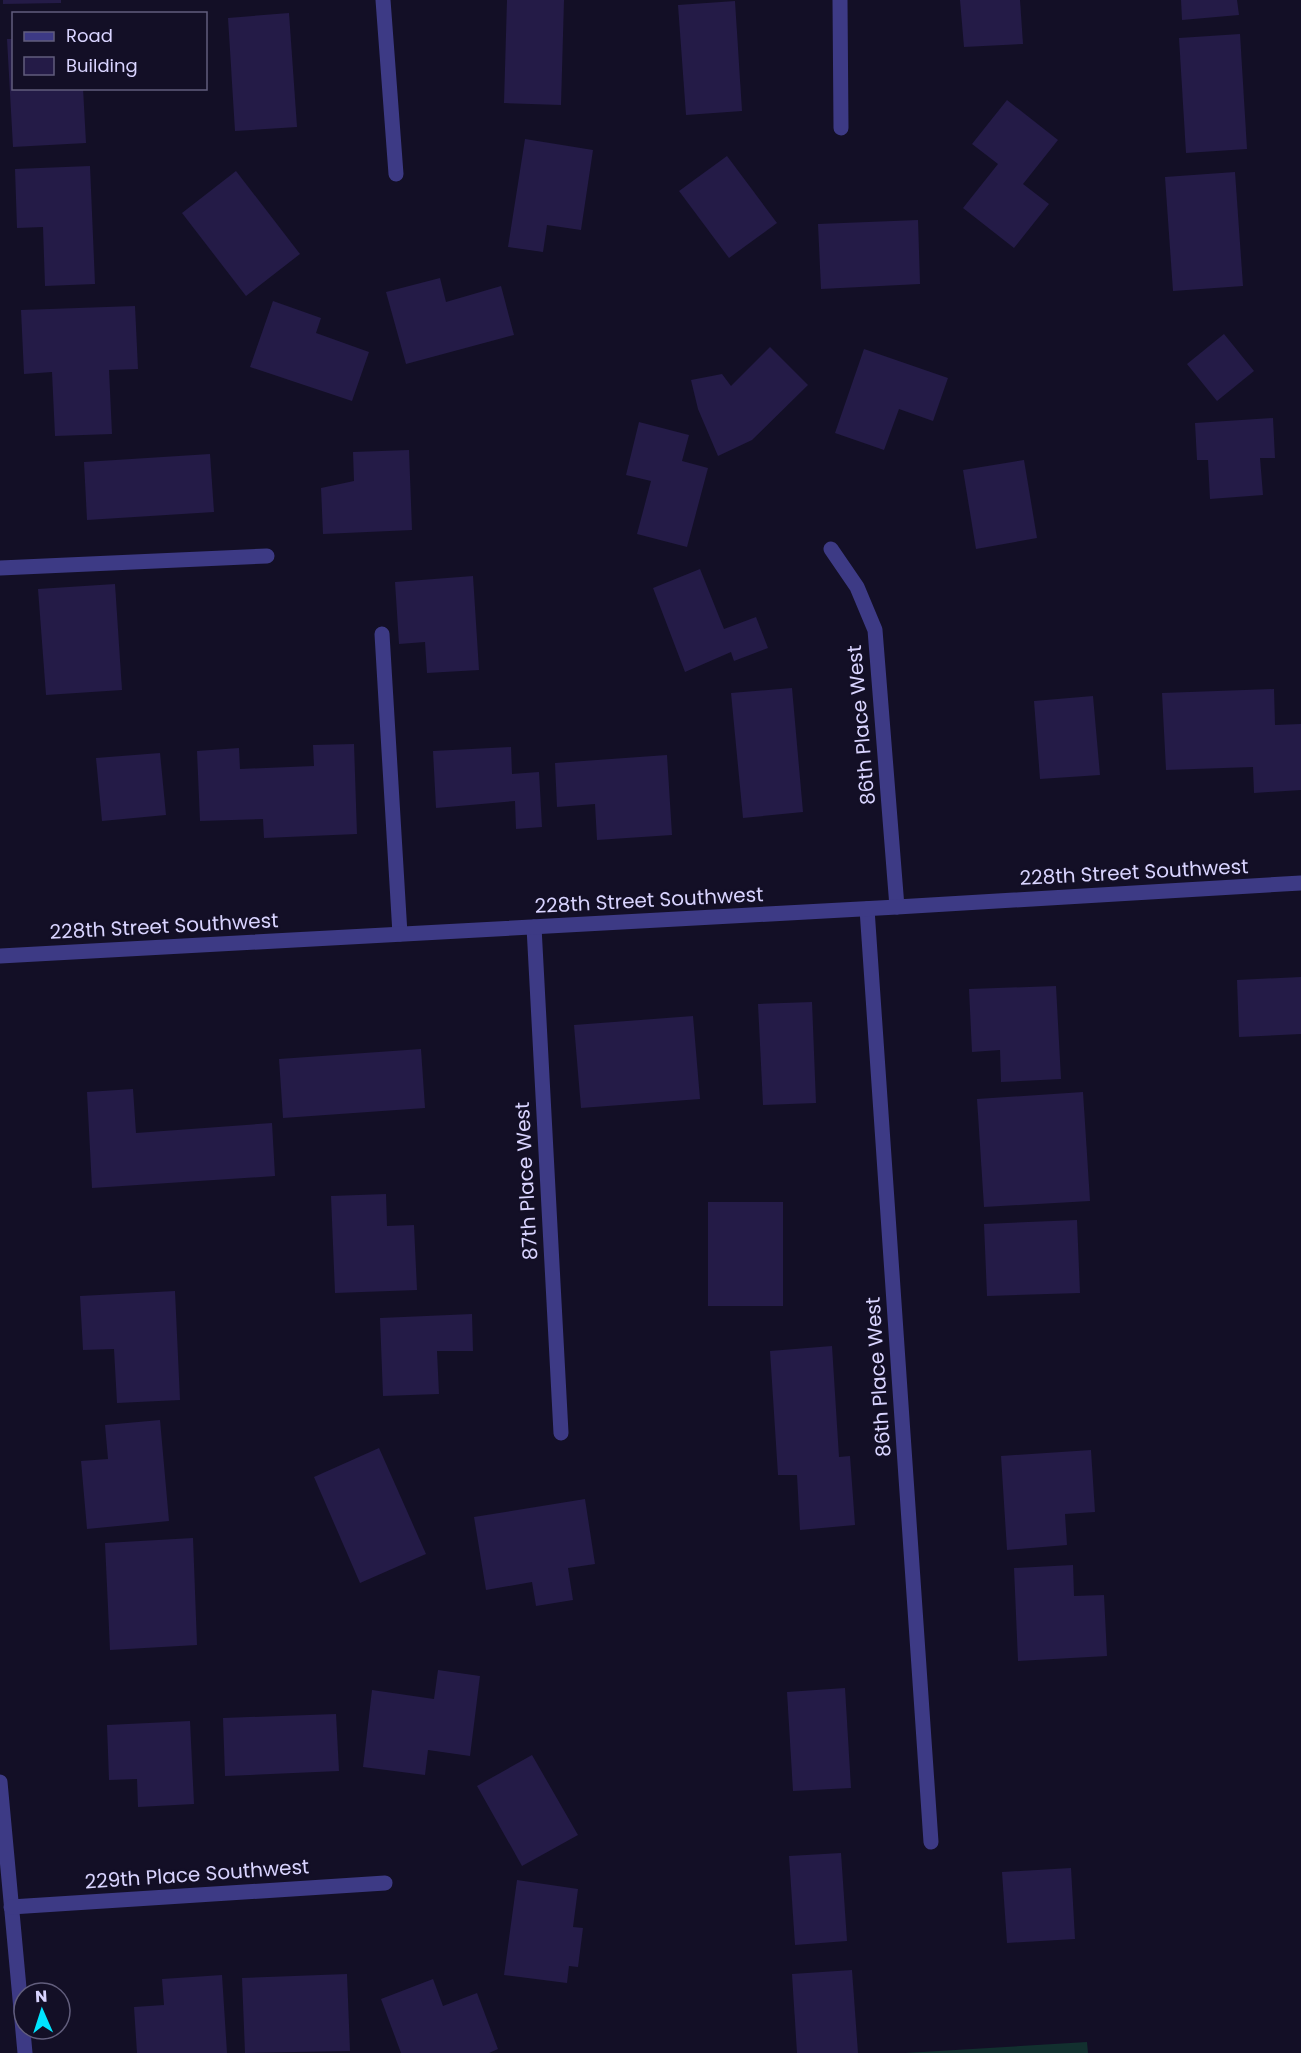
<svg xmlns="http://www.w3.org/2000/svg" width="1301" height="2053" font-family="Poppins,sans-serif">
<rect width="100%" height="100%" fill="#130f26"/>
<polygon fill="#12302f" points="1087,2042 1088,2053 905,2053"/>
<g fill="#241b47">
<polygon points="3,0 61,0 61,3 3,4"/>
<polygon points="507,0 564,0 561,105 504,103"/>
<polygon points="960,0 1020,0 1023,44 964,47"/>
<polygon points="1181,0 1237,0 1239,15 1182,20"/>
<polygon points="735,1 742,111 686,115 678,5"/>
<polygon points="289,13 297,127 235,131 228,18"/>
<polygon points="1240,34 1247,149 1186,153 1179,38"/>
<polygon points="7,39 14,39 14,88 83,88 86,143 13,147"/>
<polygon points="1007,100 1058,140 1023,184 1049,204 1014,248 963,208 998,164 972,144"/>
<polygon points="525,139 593,150 581,230 547,225 543,252 508,247"/>
<polygon points="727,156 777,223 729,258 679,191"/>
<polygon points="90,166 95,284 45,286 43,227 17,228 15,169"/>
<polygon points="236,171 300,254 246,296 182,213"/>
<polygon points="1235,172 1243,286 1173,291 1165,177"/>
<polygon points="918,220 920,284 821,289 818,224"/>
<polygon points="440,278 446,302 501,286 514,335 406,364 386,292"/>
<polygon points="273,301 321,318 316,333 369,352 352,401 250,367"/>
<polygon points="135,306 138,369 109,370 112,434 55,436 52,372 24,374 21,310"/>
<polygon points="1224,334 1254,371 1217,401 1187,364"/>
<polygon points="770,347 808,385 752,440 718,456 698,409 691,380 722,374 731,386"/>
<polygon points="864,349 948,378 933,421 899,409 884,450 835,433"/>
<polygon points="1273,418 1275,458 1260,458 1263,495 1210,499 1208,460 1197,460 1195,423"/>
<polygon points="639,422 689,435 682,461 708,468 687,547 637,534 651,481 626,475"/>
<polygon points="409,450 412,530 323,534 321,488 354,481 353,452"/>
<polygon points="210,454 214,512 87,520 84,462"/>
<polygon points="1024,460 1037,538 976,549 963,470"/>
<polygon points="700,569 724,629 756,617 768,648 734,661 731,652 685,672 653,588"/>
<polygon points="473,576 479,670 427,673 425,642 399,644 395,582"/>
<polygon points="115,584 122,690 46,695 38,589"/>
<polygon points="792,688 803,812 743,818 731,693"/>
<polygon points="1274,689 1275,725 1301,724 1301,790 1254,793 1253,767 1166,770 1162,693"/>
<polygon points="1093,696 1100,775 1040,779 1034,701"/>
<polygon points="354,744 357,834 264,838 263,819 200,821 197,751 239,748 240,769 314,766 313,745"/>
<polygon points="511,747 512,774 539,772 542,827 516,829 515,801 436,808 433,751"/>
<polygon points="160,753 166,815 102,821 96,758"/>
<polygon points="667,755 672,835 597,840 595,804 557,807 555,763"/>
<polygon points="1301,977 1301,1034 1239,1037 1237,980"/>
<polygon points="1056,986 1061,1079 1001,1082 1000,1050 972,1052 969,989"/>
<polygon points="812,1002 816,1103 763,1105 758,1004"/>
<polygon points="693,1016 700,1099 581,1108 574,1025"/>
<polygon points="421,1049 425,1108 283,1118 279,1059"/>
<polygon points="133,1089 136,1133 272,1123 275,1176 92,1188 87,1092"/>
<polygon points="1083,1092 1090,1201 984,1207 977,1099"/>
<polygon points="386,1194 387,1226 414,1225 417,1290 335,1293 331,1196"/>
<rect x="708" y="1202" width="75" height="104"/>
<polygon points="1077,1220 1080,1293 987,1296 984,1224"/>
<polygon points="175,1291 180,1400 117,1403 114,1349 83,1350 80,1296"/>
<polygon points="472,1314 473,1351 437,1351 439,1394 383,1396 380,1318"/>
<polygon points="832,1346 839,1457 850,1456 855,1525 800,1530 797,1475 778,1475 770,1351"/>
<polygon points="160,1420 169,1521 87,1529 81,1461 108,1459 105,1425"/>
<polygon points="379,1448 426,1554 360,1583 314,1477"/>
<polygon points="1091,1450 1095,1512 1065,1514 1067,1545 1007,1550 1001,1456"/>
<polygon points="585,1499 595,1564 568,1568 573,1600 536,1606 532,1582 486,1590 474,1517"/>
<polygon points="193,1538 197,1645 110,1650 105,1543"/>
<polygon points="1073,1565 1074,1596 1104,1595 1107,1656 1018,1661 1014,1568"/>
<polygon points="438,1670 480,1676 470,1756 428,1750 425,1775 363,1767 372,1690 434,1699"/>
<polygon points="845,1688 851,1788 793,1791 787,1692"/>
<polygon points="336,1714 339,1771 225,1776 223,1718"/>
<polygon points="190,1721 194,1804 138,1807 137,1779 109,1780 107,1725"/>
<polygon points="532,1755 578,1835 522,1866 477,1786"/>
<polygon points="841,1853 847,1941 795,1945 789,1856"/>
<polygon points="1071,1868 1075,1939 1007,1943 1002,1872"/>
<polygon points="517,1880 578,1889 573,1927 583,1928 578,1967 569,1966 567,1983 504,1975"/>
<polygon points="852,1970 858,2053 797,2053 792,1974"/>
<polygon points="347,1974 350,2051 245,2053 242,1978"/>
<polygon points="222,1975 227,2053 137,2053 134,2007 164,2005 162,1979"/>
<polygon points="433,1979 443,2006 477,1993 498,2049 489,2053 401,2053 381,1999"/>
</g>
<g fill="none" stroke-linecap="round" stroke-linejoin="round">
<g stroke="#3d3a85" stroke-width="15">
<polyline points="383,0 396,174"/>
<polyline points="840,0 841,128"/>
<polyline points="831,549 857,587 875,630 897,907"/>
<polyline points="0,568 267,556"/>
<polyline points="382,634 400,934"/>
<polyline points="867,909 931,1842"/>
<polyline points="534,927 561,1433"/>
<polyline points="0,956 897,907 1301,883"/>
<polyline points="0,1782 25,2053"/>
<polyline points="11,1907 385,1883"/>
</g>
</g>
<g text-anchor="middle" dominant-baseline="central" stroke-width="4.5" stroke-linejoin="round" paint-order="stroke">
<g font-size="20" fill="#d9d4ff" stroke="#130f26">
<text transform="translate(861 725) rotate(-95)">86th Place West</text>
<text transform="translate(1134 872) rotate(-3)">228th Street Southwest</text>
<text transform="translate(649 900) rotate(-3)">228th Street Southwest</text>
<text transform="translate(164 926) rotate(-3)">228th Street Southwest</text>
<text transform="translate(526 1181) rotate(-93)">87th Place West</text>
<text transform="translate(878 1377) rotate(-94)">86th Place West</text>
<text transform="translate(197 1874) rotate(-4)">229th Place Southwest</text>
</g>
</g>
<rect x="12" y="12" width="195" height="78" fill="#130f26" stroke="#625e7d" stroke-width="1.5"/>
<rect x="24" y="32" width="30" height="9" fill="#3d3a85" stroke="#625e7d" stroke-width="1.5"/>
<text x="66" y="42" font-size="18" fill="#d9d4ff">Road</text>
<rect x="24" y="57" width="30" height="18" fill="#241b47" stroke="#625e7d" stroke-width="1.5"/>
<text x="66" y="72" font-size="18" fill="#d9d4ff">Building</text>
<g transform="translate(42 2011) rotate(357)"><circle r="28" fill="#130f26" stroke="#625e7d" stroke-width="1.5"/>
<path d="M0-4.5L10 22L0 15L-10 22Z" fill="#00e5ff"/>
<text y="-9" font-size="16" font-weight="bold" text-anchor="middle" fill="#d9d4ff">N</text>
</g>
</svg>
